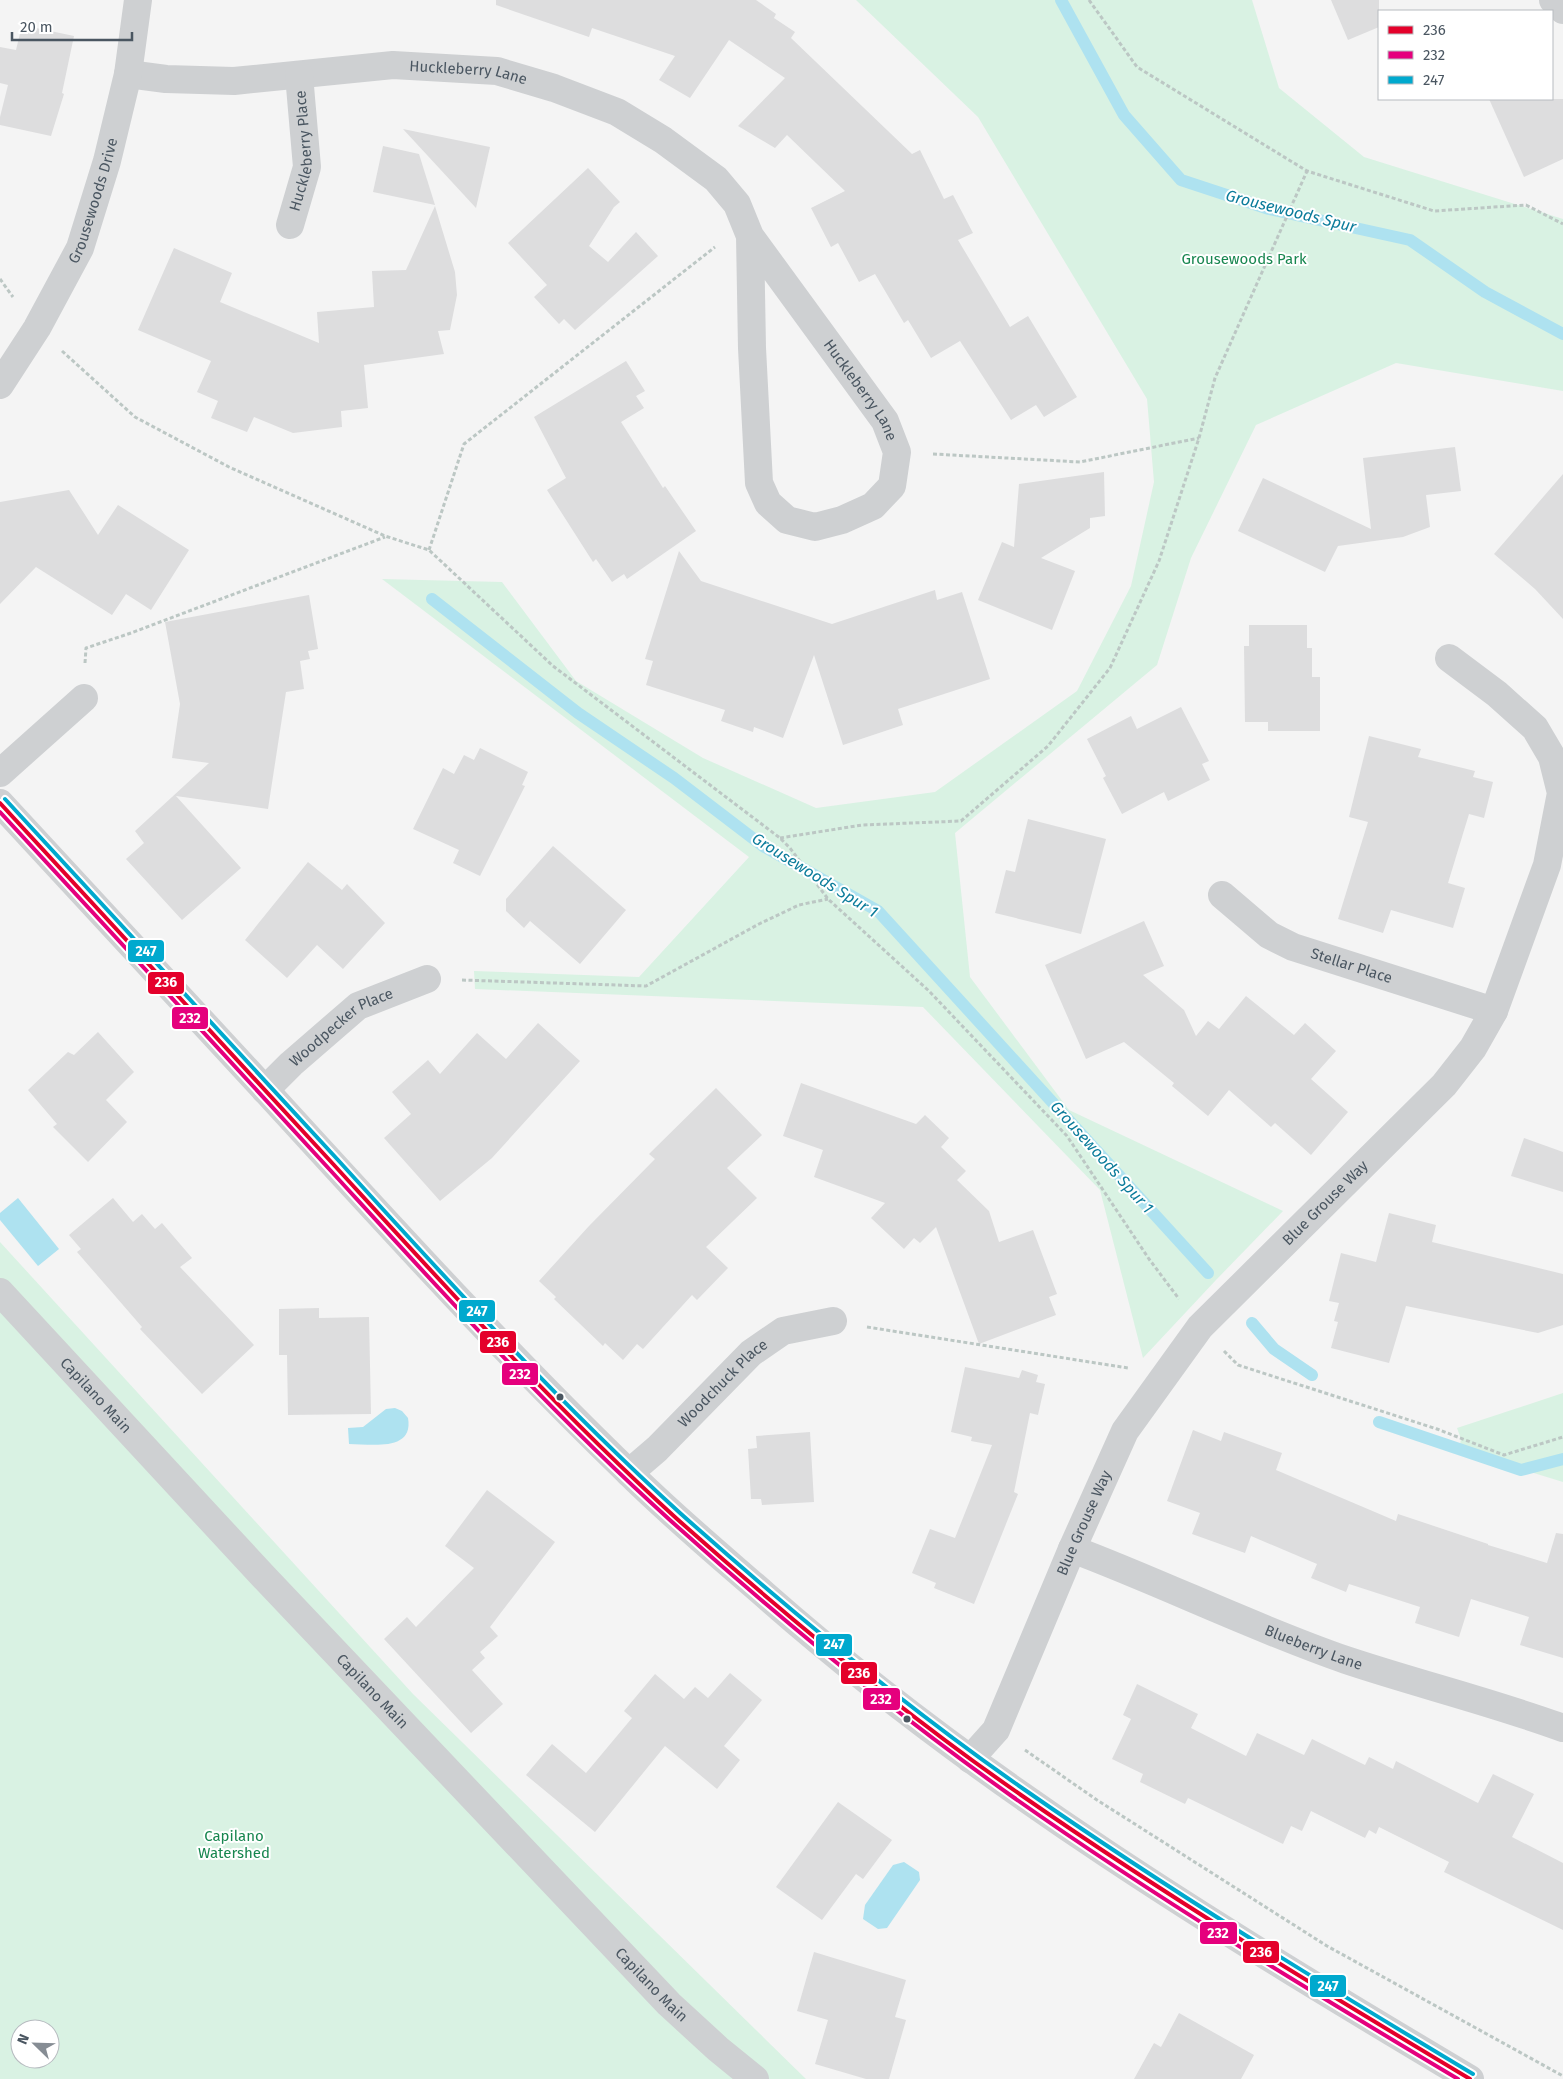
<svg xmlns="http://www.w3.org/2000/svg" width="1563" height="2079" font-family="'Fira Sans',sans-serif">
<rect width="100%" height="100%" fill="#f4f4f4"/>
<g fill="#d9f2e3" fill-rule="evenodd">
<polygon points="856,0 1252,0 1279,88 1364,157 1563,219 1563,391 1396,363 1256,425 1191,558 1157,665 955,833 970,977 1069,1110 1283,1211 1216,1280 1143,1358 1100,1190 923,1007 475,989 474,971 639,977 749,857 382,579 502,582 576,681 703,758 816,808 935,792 1077,691 1131,586 1154,482 1147,399 978,117"/>
<path d="M0,1242L413,1694L806,2079H0ZM20,2029H50V2059H20Z"/>
<polygon points="1563,1393 1563,1482 1459,1450 1461,1439 1457,1428"/>
</g>
<g fill="#aee2f0">
<polygon points="18,1198 59,1249 38,1266 0,1220 0,1213"/>
<path d="M395,1408L402,1411L408,1418C414,1452 371,1444 349,1444L348,1428L363,1427L386,1409Z"/>
<polygon points="904,1862 919,1872 920,1880 887,1928 878,1929 863,1919 865,1905 893,1865"/>
</g>
<g fill="none" stroke-linecap="round" stroke-linejoin="round">
<g stroke="#aee2f0" stroke-width="12">
<polyline points="1061,0 1124,115 1181,180 1269,209 1410,240 1485,292 1563,334"/>
<polyline points="432,599 578,713 674,778 763,846 878,911 1208,1273"/>
<polyline points="1252,1323 1274,1349 1312,1375"/>
<polyline points="1379,1422 1521,1470 1563,1459"/>
</g>
</g>
<g fill="#ddddde">
<polygon points="496,0 756,0 776,14 774,18 795,32 791,38 912,154 920,150 944,199 953,195 973,233 958,240 1010,327 1028,316 1077,397 1044,417 1036,405 1011,420 960,341 931,358 908,320 904,323 875,274 859,282 838,243 831,247 811,208 845,191 787,135 775,148 738,126 785,78 729,40 690,98 659,80 675,56 592,28 589,37 496,5"/>
<polygon points="1331,0 1379,0 1379,27 1348,40"/>
<polygon points="22,25 74,36 62,93 64,94 51,136 0,125 0,117 8,85 0,83 0,47 16,50"/>
<polygon points="1489,99 1563,99 1563,159 1524,177"/>
<polygon points="403,129 490,147 476,208"/>
<polygon points="383,146 419,154 435,205 373,192"/>
<polygon points="588,168 620,202 614,207 589,246 608,262 636,232 658,256 575,330 564,319 559,324 534,297 547,285 508,243"/>
<polygon points="435,206 455,272 457,295 450,330 438,331 444,354 364,365 368,408 341,411 342,427 293,433 254,417 247,432 211,418 218,401 197,392 211,361 138,330 174,248 232,273 220,302 319,343 317,312 374,307 372,271 406,270"/>
<polygon points="626,361 645,391 636,396 644,408 621,422 663,488 665,486 696,531 627,579 624,574 612,582 596,559 593,562 547,490 566,478 534,417"/>
<polygon points="1455,447 1461,491 1426,495 1430,527 1403,537 1338,546 1325,572 1238,531 1263,478 1371,529 1363,458"/>
<polygon points="1104,472 1105,516 1090,518 1090,528 1041,558 1075,571 1052,630 978,600 1002,542 1014,547 1019,484"/>
<polygon points="1563,474 1563,619 1535,589 1494,554"/>
<polygon points="69,490 98,535 118,505 189,550 151,610 126,594 112,615 36,567 0,604 0,502"/>
<polygon points="679,551 701,581 832,624 935,590 937,600 962,592 990,679 898,709 903,725 843,745 814,655 783,738 754,727 753,732 721,721 725,710 646,685 653,661 645,659"/>
<polygon points="309,595 318,649 308,651 310,659 300,661 304,689 286,692 268,809 176,796 241,868 182,920 126,859 144,843 135,831 209,763 172,758 180,704 165,622"/>
<polygon points="1249,625 1307,625 1307,648 1312,648 1312,677 1320,677 1320,731 1268,731 1268,722 1245,722 1244,646 1249,646"/>
<polygon points="1181,707 1209,761 1202,764 1210,780 1168,801 1164,792 1122,814 1103,778 1106,776 1087,739 1131,716 1137,729"/>
<polygon points="1369,736 1421,749 1418,757 1475,771 1473,777 1493,782 1484,818 1469,814 1448,883 1465,888 1453,928 1391,910 1383,933 1338,919 1368,822 1349,817"/>
<polygon points="480,748 528,772 522,785 525,786 480,876 453,863 459,850 413,829 443,768 454,774 464,755 474,760"/>
<polygon points="1028,819 1106,839 1081,934 995,913 1006,870 1015,872"/>
<polygon points="553,846 626,910 580,964 530,921 524,928 506,911 506,899"/>
<polygon points="308,862 342,890 347,884 385,923 343,969 317,945 287,978 245,940"/>
<polygon points="1144,921 1164,966 1143,975 1184,1010 1196,1036 1208,1021 1219,1029 1246,996 1294,1035 1305,1023 1336,1051 1311,1079 1348,1112 1311,1155 1275,1123 1271,1127 1229,1090 1208,1116 1172,1086 1174,1083 1124,1042 1086,1059 1045,965"/>
<polygon points="538,1023 580,1061 492,1158 440,1201 384,1138 411,1114 392,1092 428,1060 440,1074 477,1033 506,1059"/>
<polygon points="98,1032 134,1072 106,1100 127,1122 88,1162 53,1127 57,1124 28,1090 68,1052 74,1055"/>
<polygon points="801,1083 916,1124 925,1115 949,1138 941,1147 966,1171 957,1180 989,1211 999,1242 1033,1230 1057,1294 1049,1297 1056,1315 979,1344 936,1227 920,1243 914,1238 904,1249 871,1218 885,1203 814,1177 823,1150 783,1136"/>
<polygon points="716,1088 762,1135 727,1168 757,1198 706,1247 728,1268 697,1300 692,1295 643,1349 637,1344 623,1360 605,1343 603,1346 554,1299 556,1297 539,1281 589,1226 655,1159 649,1154"/>
<polygon points="1524,1138 1563,1152 1563,1192 1511,1176"/>
<polygon points="113,1198 133,1222 142,1214 155,1229 162,1223 192,1258 180,1267 254,1345 202,1394 140,1329 142,1327 77,1252 81,1249 69,1235"/>
<polygon points="1389,1213 1436,1225 1432,1242 1563,1274 1563,1325 1538,1333 1406,1306 1389,1363 1331,1348 1338,1322 1334,1321 1339,1303 1329,1301 1341,1253 1376,1262"/>
<polygon points="319,1308 319,1318 369,1317 371,1414 288,1415 287,1355 279,1355 279,1309"/>
<polygon points="965,1367 1019,1378 1022,1370 1038,1375 1036,1382 1045,1384 1038,1415 1030,1413 1014,1492 1018,1494 974,1604 934,1588 936,1583 912,1573 930,1529 955,1538 992,1445 971,1441 972,1437 951,1432"/>
<polygon points="1193,1430 1221,1441 1224,1432 1282,1453 1276,1470 1396,1521 1398,1514 1488,1544 1488,1545 1547,1563 1556,1533 1563,1534 1563,1658 1520,1645 1529,1617 1471,1599 1459,1637 1415,1623 1420,1607 1349,1584 1346,1592 1311,1578 1317,1564 1251,1536 1245,1553 1192,1534 1200,1513 1167,1501"/>
<polygon points="810,1432 814,1502 762,1505 761,1499 751,1499 748,1449 757,1448 756,1436"/>
<polygon points="487,1490 555,1542 490,1627 498,1636 480,1652 485,1658 472,1670 503,1704 471,1733 384,1639 407,1617 416,1627 474,1568 445,1546"/>
<polygon points="730,1673 762,1700 724,1746 740,1760 717,1789 665,1746 595,1832 526,1775 552,1744 586,1773 632,1718 624,1711 655,1674 684,1699 695,1687 708,1698"/>
<polygon points="1137,1684 1198,1714 1191,1728 1246,1756 1257,1733 1304,1755 1312,1739 1365,1765 1369,1757 1393,1769 1396,1761 1478,1803 1493,1774 1534,1794 1512,1837 1563,1863 1563,1930 1444,1872 1449,1862 1379,1827 1376,1834 1369,1830 1365,1838 1311,1811 1302,1831 1291,1826 1283,1844 1188,1798 1185,1804 1140,1782 1143,1774 1112,1759 1131,1719 1123,1715"/>
<polygon points="838,1802 892,1840 863,1879 856,1874 822,1920 776,1887"/>
<polygon points="814,1952 906,1980 895,2017 906,2020 889,2079 866,2079 815,2064 828,2020 797,2011"/>
<polygon points="1179,2013 1254,2055 1241,2079 1134,2079 1154,2043 1161,2047"/>
</g>
<g fill="none" stroke-linecap="round" stroke-linejoin="round">
<g stroke="#bcc7c4" stroke-width="3" stroke-dasharray="4 2.5" stroke-linecap="butt">
<polyline points="1089,0 1137,67 1307,171 1434,211 1526,205 1563,224"/>
<polyline points="0,279 13,297"/>
<polyline points="62,351 135,417 229,467 385,536 429,550 553,666 780,838 790,848 828,899 929,991 1067,1136 1149,1259 1179,1299"/>
<polyline points="933,454 1080,462 1199,438"/>
<polyline points="429,550 464,444 715,247"/>
<polyline points="85,663 86,648 131,633 385,537"/>
<polyline points="780,838 862,825 961,821 1048,746 1110,668 1159,561 1199,438 1215,378 1307,171"/>
<polyline points="462,980 646,986 759,924 799,905 828,899"/>
<polyline points="867,1327 1128,1368"/>
<polyline points="1224,1351 1238,1365 1437,1429 1504,1455 1563,1437"/>
<polyline points="1025,1750 1097,1800 1327,1946 1563,2076"/>
</g>
<g stroke="#ced0d2" stroke-width="28">
<polyline points="1553,0 1563,10"/>
<path id="s1" d="M128,74L166,79L234,81L393,65L497,71L554,88L617,112L663,140L716,179L737,204L750,236L885,421L897,452L892,486L873,506L842,520L815,527L787,520L768,503L759,483L752,348L750,236"/>
<path id="s2" d="M290,225L307,167L299,75"/>
<path id="s3" d="M0,385L37,328L80,248L107,161L128,74L138,0"/>
<polyline points="0,773 84,698"/>
<path d="M0,803C89,899 178,995 267,1092C384,1220 501,1349 626,1470C670,1514 718,1554 765,1595C979,1784 1225,1933 1470,2079"/>
<path id="s4" d="M1222,895L1269,935L1293,947L1494,1011"/>
<path id="s5" d="M265,1090L291,1064L358,1006L427,979"/>
<path id="s6" d="M0,1292L263,1576L669,2004L718,2049L755,2079"/>
<path id="s7" d="M629,1473L657,1449L751,1353L783,1331L833,1321"/>
<path id="s8" d="M1072,1549C1165,1584 1253,1628 1346,1660C1418,1684 1492,1702 1563,1728"/>
<path id="s9" d="M970,1759L996,1730L1072,1549L1125,1431L1200,1327L1444,1085L1473,1048L1494,1011L1547,865L1561,793L1552,757L1535,728L1497,694L1449,658"/>
</g>
<g stroke="#fff" stroke-width="8">
<path id="bus-1" d="M0,803C112,923 223,1044 334,1165C444,1285 555,1408 676,1518C786,1616 900,1711 1021,1795C1166,1896 1318,1988 1470,2079"/>
</g>
<g stroke="#fff" stroke-width="8">
<path id="bus-2" d="M0,812C111,932 221,1051 331,1171C441,1291 550,1412 671,1521C780,1619 893,1712 1013,1797C1156,1898 1307,1989 1458,2079"/>
</g>
<g stroke="#fff" stroke-width="8">
<path id="bus-3" d="M5,799C116,919 227,1039 338,1160C448,1281 559,1403 680,1513C790,1611 904,1706 1025,1790C1170,1891 1321,1983 1473,2074"/>
</g>
<use href="#bus-1" stroke="#e4002b" stroke-width="4"/>
<use href="#bus-2" stroke="#e5007d" stroke-width="4"/>
<use href="#bus-3" stroke="#00a9ce" stroke-width="4"/>
</g>
<g fill="#4a5661" stroke="#fff" stroke-width="2">
<circle cx="560" cy="1397" r="4.5"/>
<circle cx="907" cy="1719" r="4.5"/>
</g>
<g text-anchor="middle" dominant-baseline="central" stroke-width="4" stroke-linejoin="round" paint-order="stroke">
<g font-size="15" fill="#4a5661" stroke="#fff">
<text stroke="none"><textPath href="#s1" startOffset="342">Huckleberry Lane</textPath></text>
<text stroke="none"><textPath href="#s2" startOffset="76">Huckleberry Place</textPath></text>
<text stroke="none"><textPath href="#s3" startOffset="208">Grousewoods Drive</textPath></text>
<text stroke="none"><textPath href="#s1" startOffset="874">Huckleberry Lane</textPath></text>
<text stroke="none"><textPath href="#s4" startOffset="150">Stellar Place</textPath></text>
<text stroke="none"><textPath href="#s5" startOffset="100">Woodpecker Place</textPath></text>
<text stroke="none"><textPath href="#s9" startOffset="669">Blue Grouse Way</textPath></text>
<text stroke="none"><textPath href="#s7" startOffset="130">Woodchuck Place</textPath></text>
<text stroke="none"><textPath href="#s6" startOffset="141">Capilano Main</textPath></text>
<text stroke="none"><textPath href="#s9" startOffset="264">Blue Grouse Way</textPath></text>
<text stroke="none"><textPath href="#s8" startOffset="261">Blueberry Lane</textPath></text>
<text stroke="none"><textPath href="#s6" startOffset="546">Capilano Main</textPath></text>
<text stroke="none"><textPath href="#s6" startOffset="951">Capilano Main</textPath></text>
</g>
<g font-size="15" fill="#17864f" stroke="#fff">
<text x="1244" y="259">Grousewoods Park</text>
<text x="234" y="1836">Capilano<tspan x="234" dy="17">Watershed</tspan></text>
</g>
<g font-size="16" font-style="italic" fill="#0c7c9b" stroke="#fff">
<text transform="translate(1291 211) rotate(14)">Grousewoods Spur</text>
<text transform="translate(815 875) rotate(32)">Grousewoods Spur 1</text>
<text transform="translate(1102 1157) rotate(48)">Grousewoods Spur 1</text>
</g>
</g>
<g stroke="#fff" stroke-width="2">
<rect x="127" y="939" width="38" height="24" rx="5" fill="#00a9ce"/>
<rect x="147" y="971" width="38" height="24" rx="5" fill="#e4002b"/>
<rect x="171" y="1006" width="38" height="24" rx="5" fill="#e5007d"/>
<rect x="458" y="1299" width="38" height="24" rx="5" fill="#00a9ce"/>
<rect x="479" y="1330" width="38" height="24" rx="5" fill="#e4002b"/>
<rect x="501" y="1362" width="38" height="24" rx="5" fill="#e5007d"/>
<rect x="815" y="1633" width="38" height="24" rx="5" fill="#00a9ce"/>
<rect x="840" y="1661" width="38" height="24" rx="5" fill="#e4002b"/>
<rect x="862" y="1687" width="39" height="24" rx="5" fill="#e5007d"/>
<rect x="1199" y="1921" width="39" height="24" rx="5" fill="#e5007d"/>
<rect x="1242" y="1940" width="38" height="24" rx="5" fill="#e4002b"/>
<rect x="1309" y="1974" width="38" height="24" rx="5" fill="#00a9ce"/>
</g>
<g font-size="14" text-anchor="middle" font-weight="bold" fill="#fff">
<text x="146" y="956">247</text>
<text x="166" y="987">236</text>
<text x="190" y="1023">232</text>
<text x="477" y="1316">247</text>
<text x="498" y="1347">236</text>
<text x="520" y="1379">232</text>
<text x="834" y="1649">247</text>
<text x="859" y="1678">236</text>
<text x="881" y="1704">232</text>
<text x="1218" y="1938">232</text>
<text x="1261" y="1957">236</text>
<text x="1328" y="1991">247</text>
</g>
<rect x="1378" y="10" width="175" height="90" fill="#ffffff" stroke="#b7bbc0"/>
<rect x="1388" y="26" width="25" height="8" fill="#e4002b" stroke="#b7bbc0"/>
<text x="1423" y="35" font-size="15" fill="#4a5661">236</text>
<rect x="1388" y="51" width="25" height="8" fill="#e5007d" stroke="#b7bbc0"/>
<text x="1423" y="60" font-size="15" fill="#4a5661">232</text>
<rect x="1388" y="76" width="25" height="8" fill="#00a9ce" stroke="#b7bbc0"/>
<text x="1423" y="85" font-size="15" fill="#4a5661">247</text>
<g transform="translate(35 2044) rotate(293)"><circle r="24" fill="#ffffff" stroke="#b7bbc0"/>
<path d="M0-4L9 19L0 12L-9 19Z" fill="#868d94"/>
<text y="-8" font-size="14" font-weight="bold" text-anchor="middle" fill="#4a5661">N</text>
</g>
<path d="M12 32v8h120v-8" fill="none" stroke="#4a5661" stroke-width="2.5"/>
<text x="20" y="32" font-size="15" fill="#4a5661" stroke="#ffffff" stroke-width="4" paint-order="stroke">20 m</text>
</svg>
